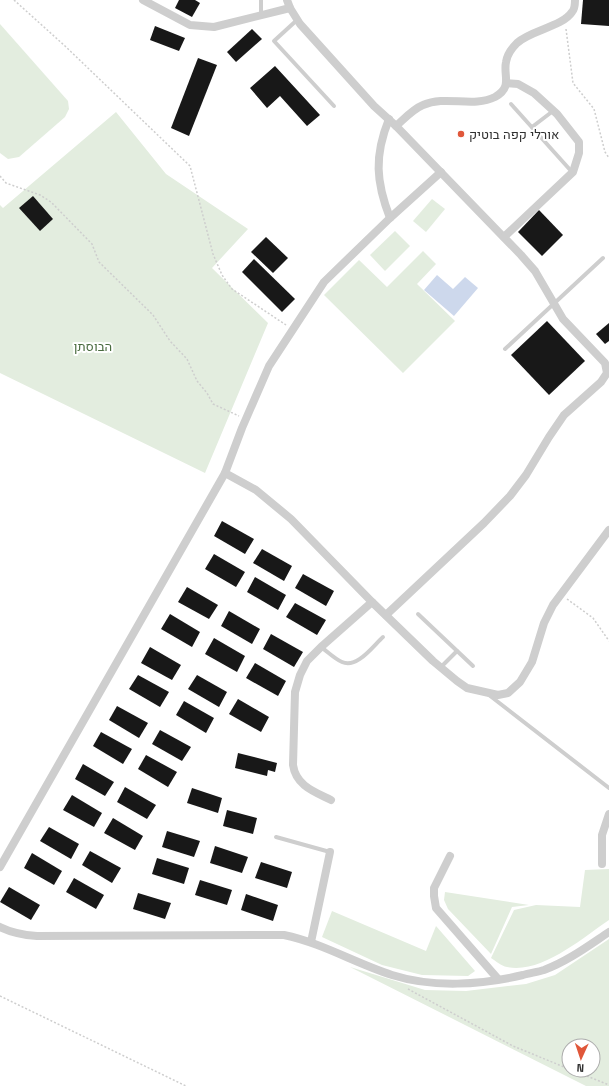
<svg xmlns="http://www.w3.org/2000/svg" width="609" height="1086" font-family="'Space Grotesk',Heebo,sans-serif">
<rect width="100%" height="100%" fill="#fff"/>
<g fill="#e3eddf" fill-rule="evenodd">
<polygon points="0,24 68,101 69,109 65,117 19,157 8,159 0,153"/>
<polygon points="116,112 166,174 248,229 212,268 268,323 205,473 0,373 0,205 3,208"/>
<polygon points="432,199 445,209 426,232 413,221"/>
<polygon points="395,231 410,246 385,271 370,255"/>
<polygon points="423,251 436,264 417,284 455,321 403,373 324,295 359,260 387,287"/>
<path d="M609,869V920C582,938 542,974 507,967C501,966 496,961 491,958L514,910L536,905L580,907L585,870Z"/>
<polygon points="445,892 529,905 512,907 491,954 448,909 444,900"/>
<polygon points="332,911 426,951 436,926 475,971 468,976 422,975 382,965 322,937"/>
<path d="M609,939V1086H586L350,967L425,990L466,991L526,984L555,975ZM569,1046H593V1070H569Z"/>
</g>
<polygon fill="#cdd8ec" points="437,275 453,289 465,277 478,288 454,316 424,290"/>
<g fill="#181818">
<polygon points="179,0 195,0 200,3 192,17 175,8"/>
<polygon points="583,0 609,0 609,26 581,24"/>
<polygon points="155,26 185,38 179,51 150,40"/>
<polygon points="252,29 262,39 236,62 227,52"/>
<polygon points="198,58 217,65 189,136 171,128"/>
<polygon points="275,66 320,115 307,126 280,96 267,108 250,88"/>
<polygon points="33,196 53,219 40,231 19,208"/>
<polygon points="539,210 563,235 542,256 518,232"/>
<polygon points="266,237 288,258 273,273 251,252"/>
<polygon points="254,259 295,299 282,312 242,272"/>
<polygon points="547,321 585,361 549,395 511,355"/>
<polygon points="609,323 609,341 605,344 596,334"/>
<polygon points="222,521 254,539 245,554 214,536"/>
<polygon points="262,549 292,566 284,581 253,563"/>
<polygon points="214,554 245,572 236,587 205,569"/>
<polygon points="303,574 334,591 326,606 295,588"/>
<polygon points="255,577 286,595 278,610 247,592"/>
<polygon points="187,587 218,605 209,619 178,602"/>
<polygon points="295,603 326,620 317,635 286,617"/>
<polygon points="229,611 260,629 252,644 221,626"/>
<polygon points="170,614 200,632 192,647 161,629"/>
<polygon points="271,634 303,652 294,667 263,649"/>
<polygon points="214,638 245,656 237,672 205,654"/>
<polygon points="150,647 181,665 172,680 141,663"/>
<polygon points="255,663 286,681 278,696 246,678"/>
<polygon points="138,675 169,692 160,707 129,689"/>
<polygon points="197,675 227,692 219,707 188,689"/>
<polygon points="238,699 269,717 261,732 229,714"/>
<polygon points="184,701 214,718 206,733 176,715"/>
<polygon points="117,706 148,723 139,738 109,720"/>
<polygon points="160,730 191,747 182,761 152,744"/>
<polygon points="101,732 132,749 123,764 93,746"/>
<polygon points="238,753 277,763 275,772 268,770 267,776 235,768"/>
<polygon points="146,755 177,772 168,787 138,769"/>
<polygon points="83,764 114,782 105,796 75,779"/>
<polygon points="125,787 156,805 147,819 117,802"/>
<polygon points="192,788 222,798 218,813 187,803"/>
<polygon points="72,795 102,813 94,827 63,810"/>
<polygon points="227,810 257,818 253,834 223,826"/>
<polygon points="113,818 143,836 135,850 104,833"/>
<polygon points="49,827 79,844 71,859 40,841"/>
<polygon points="167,831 200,841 194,857 162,847"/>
<polygon points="215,846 248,857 242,873 210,863"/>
<polygon points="90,851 121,868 112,883 82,865"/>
<polygon points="32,853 62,871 54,885 24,868"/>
<polygon points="157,858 189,868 184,884 152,874"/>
<polygon points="261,862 292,872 287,888 255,878"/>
<polygon points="74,878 104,895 96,909 66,892"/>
<polygon points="200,880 232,890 227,905 195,895"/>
<polygon points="9,887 40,905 31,920 0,902"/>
<polygon points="138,893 171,903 165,919 133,909"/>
<polygon points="246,894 278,905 273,921 241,910"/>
</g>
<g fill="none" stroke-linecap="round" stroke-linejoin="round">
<g stroke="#cecece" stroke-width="1.5" stroke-dasharray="2 2" stroke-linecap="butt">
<polyline points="14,0 65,46 190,166 213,254 222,275 232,289 286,325"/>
<polyline points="566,29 573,83 594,109 605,152 609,158"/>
<polyline points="0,176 6,183 40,195 51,202 92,244 99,262 153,315 170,341 187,359 197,381 207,393 213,404 239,416"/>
<polyline points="567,599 593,618 609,641"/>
<polyline points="408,989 513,1046 569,1069"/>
<polyline points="0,996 186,1086"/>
<polyline points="572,1070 609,1085"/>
</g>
<g stroke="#cecece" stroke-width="4">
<polyline points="261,15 261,0"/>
<polyline points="297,20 274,41 334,106"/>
<polyline points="511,104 572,172"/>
<polyline points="532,127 553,111"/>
<polyline points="505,349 603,258"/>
<polyline points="418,614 473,666"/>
<path d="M321,647C328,652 335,659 342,662C357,669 373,646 383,637"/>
<polyline points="441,667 457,651"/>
<polyline points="489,695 609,788"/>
<polyline points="276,837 330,852"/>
</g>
<g stroke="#cecece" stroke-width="8">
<polyline points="143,0 190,25 214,27 290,8"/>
<polyline points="287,0 290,8 300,24 374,106 396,126 521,255 535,271 563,319 605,363 607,373 601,382 564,415 549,437 526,475 510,496 484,523 386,615"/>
<path d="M389,119C374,156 376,182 390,218"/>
<path d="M396,126C404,119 413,109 423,105C446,95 473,108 495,97C513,87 503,76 506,62C507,55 512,48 517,43C531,30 562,27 572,12C575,9 575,4 575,0"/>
<polyline points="504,237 573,172 579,153 579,142 557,114 534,93 518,84 506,83"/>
<polyline points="225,473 256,490 291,519 372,602 433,661 457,681 467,688 498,695 508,693 520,682 532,662 544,623 553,605 609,530"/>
<path d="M331,800C315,792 296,786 293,765L295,692L300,675L307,661L321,647L372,602"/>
<polyline points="450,856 434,888 434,896 436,908 498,979"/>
<polyline points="602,864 602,835 609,814"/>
<polyline points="0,867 225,473 242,428 269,366 324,282 390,218 441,172"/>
<path d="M0,927C12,933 24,935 37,936L284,935C322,943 355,963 392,975C433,988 481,985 523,975C530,973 538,972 544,970C568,961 588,946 609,932"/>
<polyline points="311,942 330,852"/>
</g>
</g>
<circle fill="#e0573a" stroke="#fff" stroke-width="1.5" cx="461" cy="134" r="4"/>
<g text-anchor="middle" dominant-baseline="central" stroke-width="4" stroke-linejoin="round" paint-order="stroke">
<g font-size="13" fill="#313131" stroke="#fff" text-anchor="start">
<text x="469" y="134">אורלי קפה בוטיק</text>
</g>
<g font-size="13" fill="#496b3f" stroke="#fff">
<text x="93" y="346">הבוסתן</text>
</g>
</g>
<g transform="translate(581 1058) rotate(183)"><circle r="19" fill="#ffffff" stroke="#adadad"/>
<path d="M0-3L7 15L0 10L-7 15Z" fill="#e0573a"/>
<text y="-6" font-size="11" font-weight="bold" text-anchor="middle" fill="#313131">N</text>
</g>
</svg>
